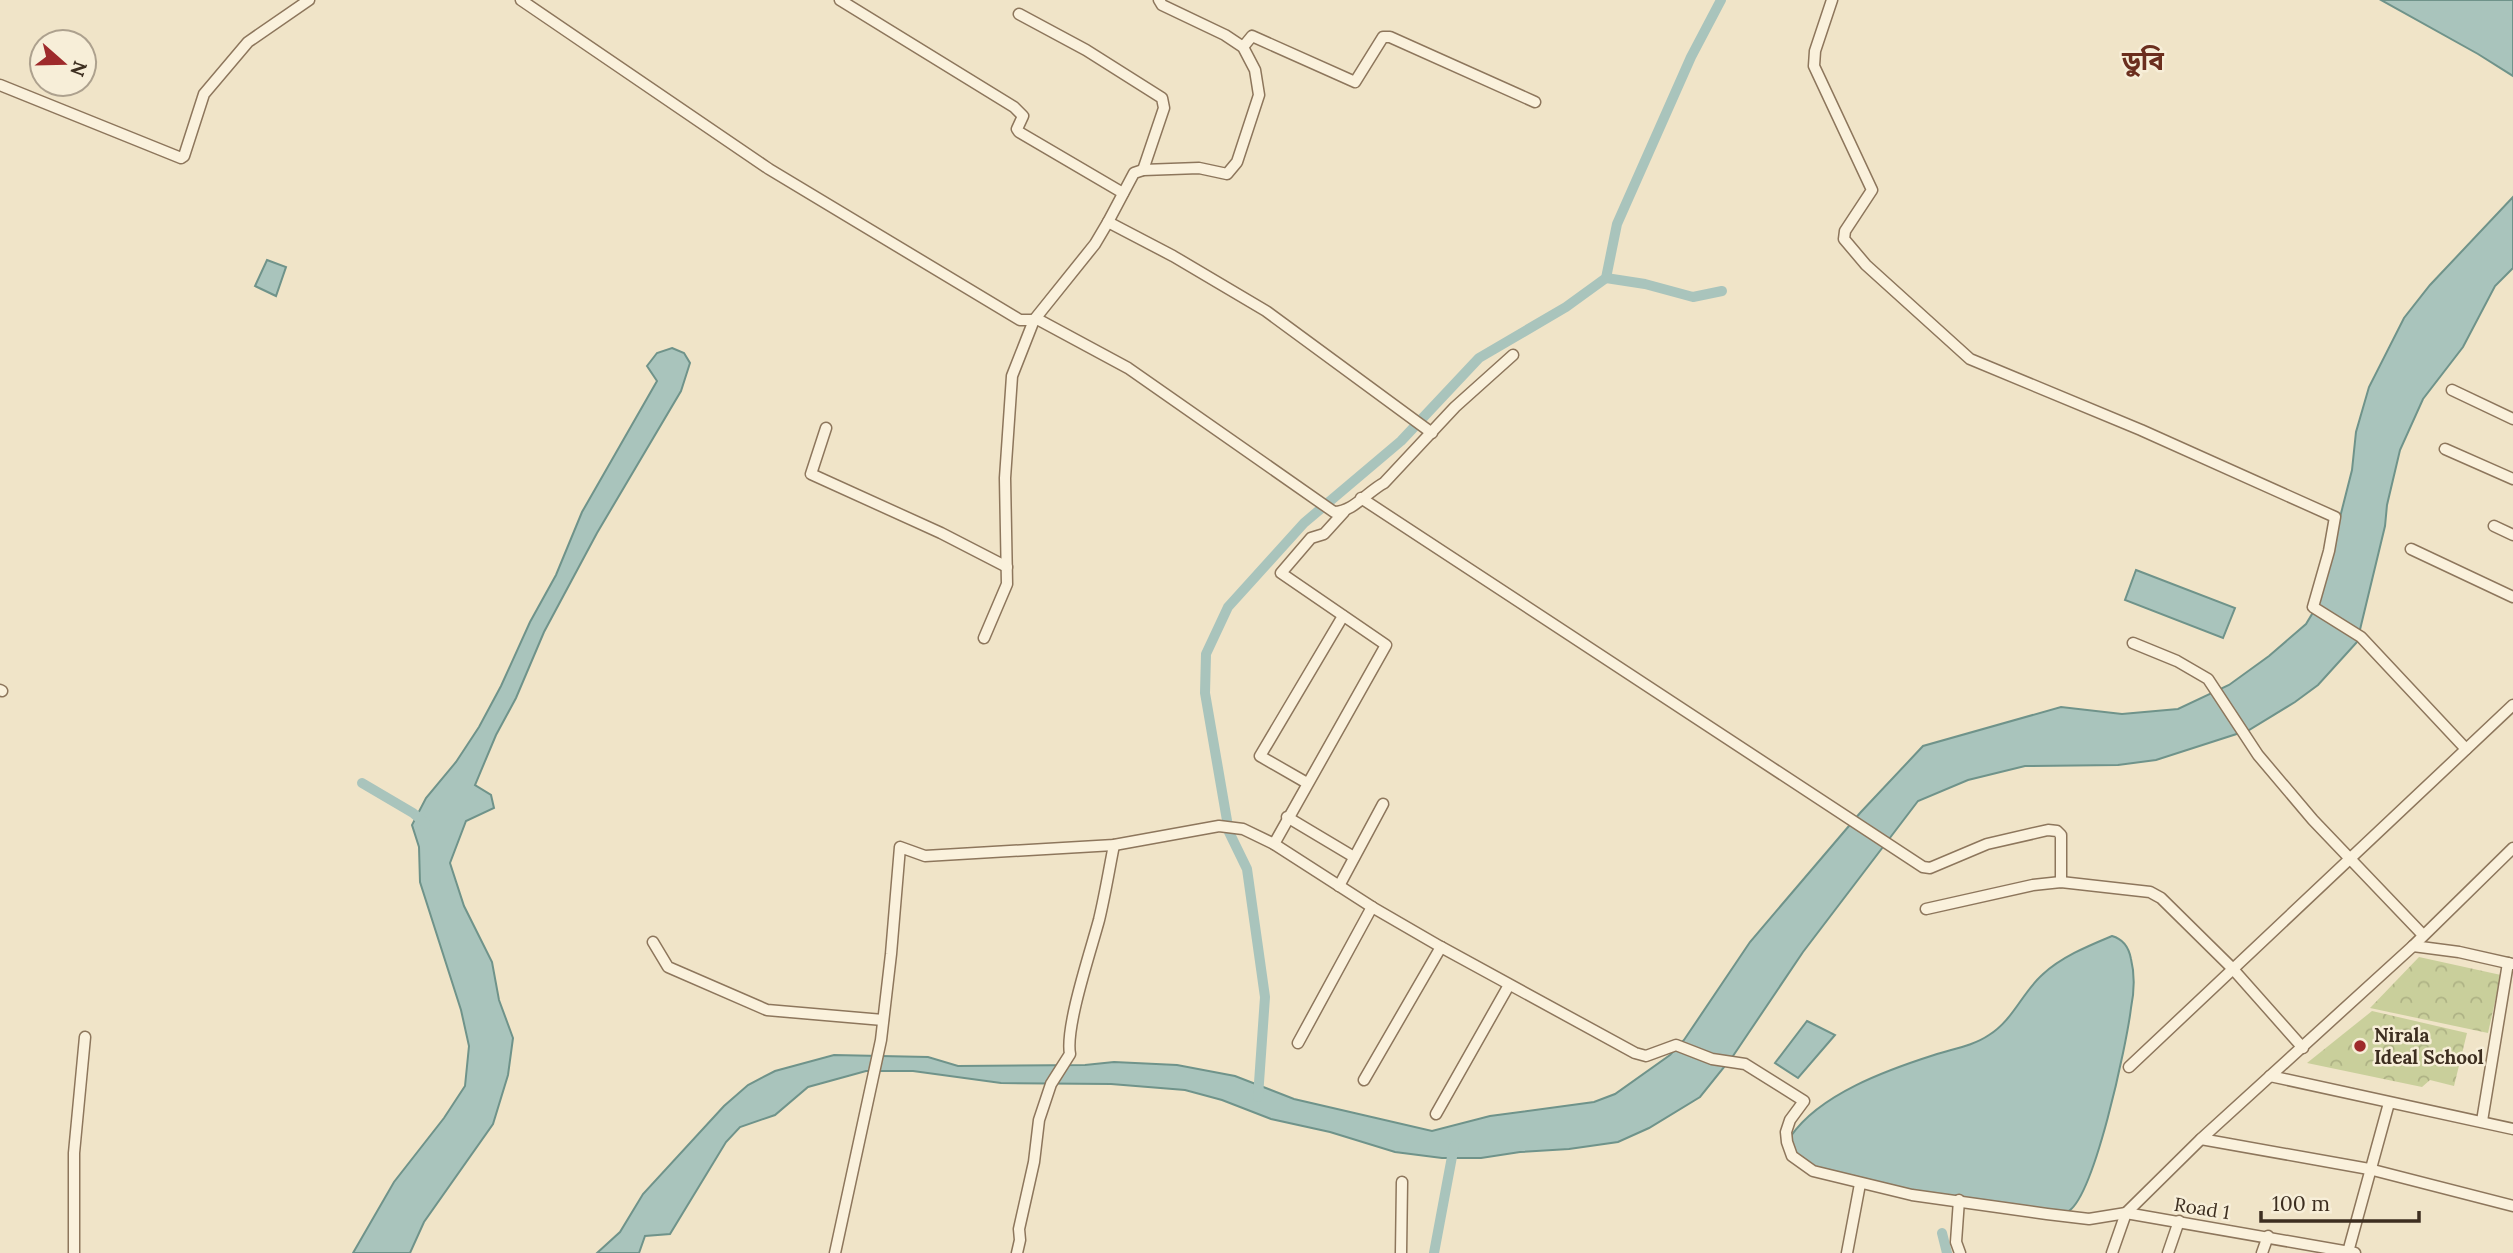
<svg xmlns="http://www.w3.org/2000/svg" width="2513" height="1253" font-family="Lora,'Noto Sans Bengali',serif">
<defs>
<pattern id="park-crowns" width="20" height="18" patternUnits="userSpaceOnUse" patternTransform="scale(1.75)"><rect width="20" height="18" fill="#c9cf9b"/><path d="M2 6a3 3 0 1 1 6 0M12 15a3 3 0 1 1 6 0" fill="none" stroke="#aeb285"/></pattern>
</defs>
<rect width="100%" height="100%" fill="#f0e4c8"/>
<g fill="url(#park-crowns)">
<polygon points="2419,957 2501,975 2488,1033 2370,1008"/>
<polygon points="2372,1011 2467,1033 2454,1086 2430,1080 2422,1087 2307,1063"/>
</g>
<g fill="#a9c4bc" stroke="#6f938a" stroke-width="2">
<polygon points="2381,0 2513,0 2513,76 2478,54"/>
<polygon points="2513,197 2513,268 2495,286 2463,347 2423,399 2400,450 2387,505 2385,526 2357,642 2318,685 2295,702 2249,730 2156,760 2118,765 2025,766 1968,780 1918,801 1803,952 1733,1056 1700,1097 1649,1128 1618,1142 1569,1149 1520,1152 1481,1158 1442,1158 1395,1152 1330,1132 1271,1119 1222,1100 1185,1090 1111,1084 1001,1083 913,1071 866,1071 808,1087 775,1115 740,1127 726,1142 670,1234 645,1236 639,1253 597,1253 620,1232 643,1194 724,1106 748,1085 775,1071 834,1055 928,1057 958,1066 1085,1065 1114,1062 1177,1065 1235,1076 1294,1099 1432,1131 1490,1116 1594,1102 1615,1094 1670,1055 1684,1040 1750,942 1860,813 1923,746 2061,707 2122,714 2178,709 2229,685 2269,656 2306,624 2318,604 2352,470 2356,432 2369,387 2404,318 2430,285"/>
<polygon points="267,260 286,267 276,296 255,286"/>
<polygon points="672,348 684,353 690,363 681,391 597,533 544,632 516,698 496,735 475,785 491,795 494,808 466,821 450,863 464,906 492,962 499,1000 513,1038 508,1075 493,1124 424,1222 410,1253 353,1253 394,1182 444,1118 465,1086 469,1046 461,1010 420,882 419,847 412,825 426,798 456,762 479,727 501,686 530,622 556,575 582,512 657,381 647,366 657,353"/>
<polygon points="2136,570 2235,608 2223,638 2125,600"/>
<path d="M2112,936C2123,939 2129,948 2131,959C2135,975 2134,993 2131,1008C2127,1042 2094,1200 2067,1212L1908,1191L1819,1169L1795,1155L1791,1136C1820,1094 1887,1070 1934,1055C1952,1049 1973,1046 1989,1035C2013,1020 2022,993 2042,975C2061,957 2088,946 2112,936Z"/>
<polygon points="1807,1021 1835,1035 1798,1078 1775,1063"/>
</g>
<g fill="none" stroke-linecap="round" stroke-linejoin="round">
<g stroke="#a9c4bc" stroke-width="10">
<polyline points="1606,278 1645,284 1693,297 1722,291"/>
<polyline points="362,783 413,813 426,824"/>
<polyline points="1258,1097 1265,997 1247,869 1229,832 1205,693 1206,654 1228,607 1304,523 1401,441 1479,358 1566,307 1606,278 1617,224 1691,57 1721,0"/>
<polyline points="1942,1233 1947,1253"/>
<polyline points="1434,1253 1454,1146"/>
</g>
<g stroke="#8d765c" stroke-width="13">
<g id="minor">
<path d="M521,0L769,169L1020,320H1039L1128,368L1334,512C1353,512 1367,492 1384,483L1455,407L1513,355"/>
<polyline points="840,0 1014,107 1023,116 1017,129 1019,132 1123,193"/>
<polyline points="1832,0 1815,51 1814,66 1872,190 1845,231 1844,239 1866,265 1970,359 2141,430 2335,517 2329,551 2313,607 2361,637 2466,749"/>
<polyline points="1019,14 1086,50 1162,98 1164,108 1143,170"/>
<polyline points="1243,47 1252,36 1355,82 1383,37 1390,37 1535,102"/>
<polyline points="0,85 181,158 184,156 204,94 248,42 309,0"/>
<polyline points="1108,222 1134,173 1143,170 1199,168 1227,174 1237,162 1259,95 1255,70 1243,47 1225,35 1162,5 1159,0"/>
<polyline points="2452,390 2513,419"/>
<polyline points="826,428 811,474 941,533 1007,567"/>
<polyline points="2445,449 2513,479"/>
<polyline points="1361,498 1923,867 1930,868 1987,844 2048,830 2057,831 2061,835 2061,882"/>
<polyline points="2494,526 2513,535"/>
<polyline points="2411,549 2513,597"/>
<polyline points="984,638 1007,584 1005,478 1012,376 1034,320 1095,244 1108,222 1173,256 1266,311 1432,433"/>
<polyline points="2133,643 2177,661 2208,679 2258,755 2313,820 2423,935"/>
<polyline points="0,690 2,691"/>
<polyline points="1307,783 1260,756 1343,616"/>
<polyline points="1287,817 1354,857"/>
<polyline points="1274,844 1386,645 1281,573 1311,538 1324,534 1344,512"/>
<polyline points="1339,886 1383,804"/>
<polyline points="1926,909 2033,885 2061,882 2150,892 2161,898 2232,968 2303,1048"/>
<polyline points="653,942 668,967 767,1010 883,1020"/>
<polyline points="2413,946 2459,952 2512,964"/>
<polyline points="1298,1043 1372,907"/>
<polyline points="2129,1067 2513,705"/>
<polyline points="2270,1076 2513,1129"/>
<polyline points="1364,1080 1441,947"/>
<polyline points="1436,1114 1509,985"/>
<polyline points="2482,1121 2508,963"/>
<polyline points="2201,1139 2369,1169 2513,1206"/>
<polyline points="1959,1200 1956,1242 1960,1253"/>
<polyline points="2348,1252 2389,1103"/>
<polyline points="74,1253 74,1153 85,1037"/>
<polyline points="835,1253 881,1040 891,954 900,847 925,856 1114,845 1219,826 1243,829 1274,844 1372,907 1441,947 1635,1053 1646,1056 1676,1045 1712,1059 1745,1064 1804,1101 1790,1120 1786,1132 1787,1142 1792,1156 1813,1171 1912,1195 2047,1214 2089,1219 2126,1213 2355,1253"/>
<path d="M1017,1253L1020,1240L1019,1229L1034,1162L1039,1120L1051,1084L1070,1054C1065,1027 1091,950 1099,920C1105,895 1109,870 1114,845"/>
<polyline points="1401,1253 1402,1182"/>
<polyline points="1847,1253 1860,1184"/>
<polyline points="2112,1253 2126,1213 2201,1139 2413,946 2513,848"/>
<polyline points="2168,1253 2179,1221"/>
<polyline points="2262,1253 2268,1236"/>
</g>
</g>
<use href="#minor" stroke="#faf1dc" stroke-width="10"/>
</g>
<circle fill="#9e2a2b" stroke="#f7eed8" stroke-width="2.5" cx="2360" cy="1046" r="7"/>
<g text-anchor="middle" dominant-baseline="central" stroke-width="5" stroke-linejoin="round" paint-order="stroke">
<g font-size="19" font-weight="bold" fill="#3d2e20" stroke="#f7eed8" text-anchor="start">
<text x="2374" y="1035">Nirala<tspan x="2374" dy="22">Ideal School</tspan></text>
</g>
<g font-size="19" fill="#3d2e20" stroke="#f7eed8">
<text transform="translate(2202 1208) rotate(9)">Road 1</text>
</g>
<g font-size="26" font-weight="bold" fill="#6b2e1e" stroke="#f7eed8">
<text x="2143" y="60">ডুবি</text>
</g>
</g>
<g transform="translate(63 63) rotate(110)"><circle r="33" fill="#f7eed8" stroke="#ada18e" stroke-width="2"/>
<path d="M0-5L12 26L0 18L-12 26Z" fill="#9e2a2b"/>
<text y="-10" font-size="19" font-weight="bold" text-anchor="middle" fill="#3d2e20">N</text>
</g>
<path d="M2261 1211v10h158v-10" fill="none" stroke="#3d2e20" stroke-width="3.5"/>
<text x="2272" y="1211" font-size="21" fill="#3d2e20" stroke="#f7eed8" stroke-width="5" paint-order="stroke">100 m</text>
</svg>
